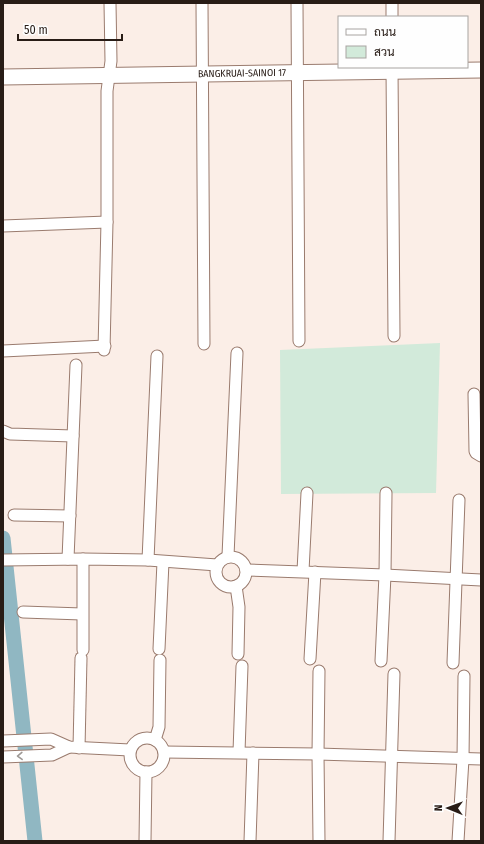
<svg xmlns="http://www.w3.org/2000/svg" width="484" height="844" font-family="'Fira Sans Condensed',Sarabun,sans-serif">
<rect width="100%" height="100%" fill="#fbeee7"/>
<polygon fill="#d2eada" points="440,343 436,493 281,494 280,350"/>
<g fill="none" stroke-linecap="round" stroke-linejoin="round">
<polyline stroke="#90b7c2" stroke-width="15" points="3,538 35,841"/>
<g stroke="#9a7b6e" stroke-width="13">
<g id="street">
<polyline points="202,3 204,344"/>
<polyline points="297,3 299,341"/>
<polyline points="392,3 392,17"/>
<polyline points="392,67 394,336"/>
<polyline points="3,226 107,222"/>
<polyline points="104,350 107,222 107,91 111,61 110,3"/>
<polyline points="3,351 105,346"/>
<polyline points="474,394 475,451 476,453 481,456"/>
<polyline points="3,431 10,434 73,436"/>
<polyline points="14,515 70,516"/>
<polyline points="228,556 237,353"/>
<circle cx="231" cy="572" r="15"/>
<polyline points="68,559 76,365"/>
<polyline points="3,560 83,559 148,560 217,565"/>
<polyline points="148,560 157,356"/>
<polyline points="246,570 385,575 481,580"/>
<polyline points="303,571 307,493"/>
<polyline points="236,586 239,607 238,654"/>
<polyline points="23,612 82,614"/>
<polyline points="159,649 163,562"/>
<polyline points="83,650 83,559"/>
<polyline points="310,659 315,572"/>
<polyline points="381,661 385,575 386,493"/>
<polyline points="453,663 459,500"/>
<circle cx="147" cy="755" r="17"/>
<polyline points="155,740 159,727 160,660"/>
<polyline points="3,741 51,739 69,747 130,750"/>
<polyline points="79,748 81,658"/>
<polyline points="164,752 318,754 481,759"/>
<polyline points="239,752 242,666"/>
<polyline points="3,757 52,755 69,747"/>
<polyline points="145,841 146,772"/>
<polyline points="250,841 253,753"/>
<polyline points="319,841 318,754 319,671"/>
<polyline points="389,841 394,674"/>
<polyline points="458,841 463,759 464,676"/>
</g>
</g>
<g stroke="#9a7b6e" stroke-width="17">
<g id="secondary">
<path id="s1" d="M3,77L481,70"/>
</g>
</g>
<use href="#street" stroke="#fff" stroke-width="11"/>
<use href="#secondary" stroke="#fff" stroke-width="15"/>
</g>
<defs><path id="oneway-chevron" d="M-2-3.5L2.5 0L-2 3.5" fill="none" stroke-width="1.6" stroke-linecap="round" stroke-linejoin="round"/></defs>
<use stroke="#9e9996" href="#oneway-chevron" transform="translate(20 756) rotate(178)"/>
<g text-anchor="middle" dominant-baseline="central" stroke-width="3.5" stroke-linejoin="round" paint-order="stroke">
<g font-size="10" fill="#281c16" stroke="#fefefe">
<text stroke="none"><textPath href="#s1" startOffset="239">BANGKRUAI-SAINOI 17</textPath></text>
</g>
</g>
<rect width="484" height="844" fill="none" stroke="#281c16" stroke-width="8"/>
<rect x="338" y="16" width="130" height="52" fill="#fefefe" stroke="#a8a4a1"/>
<rect x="346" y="29" width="20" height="6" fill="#ffffff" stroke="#a8a4a1"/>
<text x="374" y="36" font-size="12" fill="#281c16">ถนน</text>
<rect x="346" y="46" width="20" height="12" fill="#d2eada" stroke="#a8a4a1"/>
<text x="374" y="56" font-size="12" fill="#281c16">สวน</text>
<g transform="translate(448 808) rotate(271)" stroke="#fefefe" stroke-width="3" paint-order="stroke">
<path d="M0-3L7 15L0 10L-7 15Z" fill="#281c16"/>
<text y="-6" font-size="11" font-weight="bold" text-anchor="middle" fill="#281c16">N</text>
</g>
<path d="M18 34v6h104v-6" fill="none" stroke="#281c16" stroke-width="2"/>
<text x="24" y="34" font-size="12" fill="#281c16" stroke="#fefefe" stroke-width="3" paint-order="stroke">50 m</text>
</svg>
